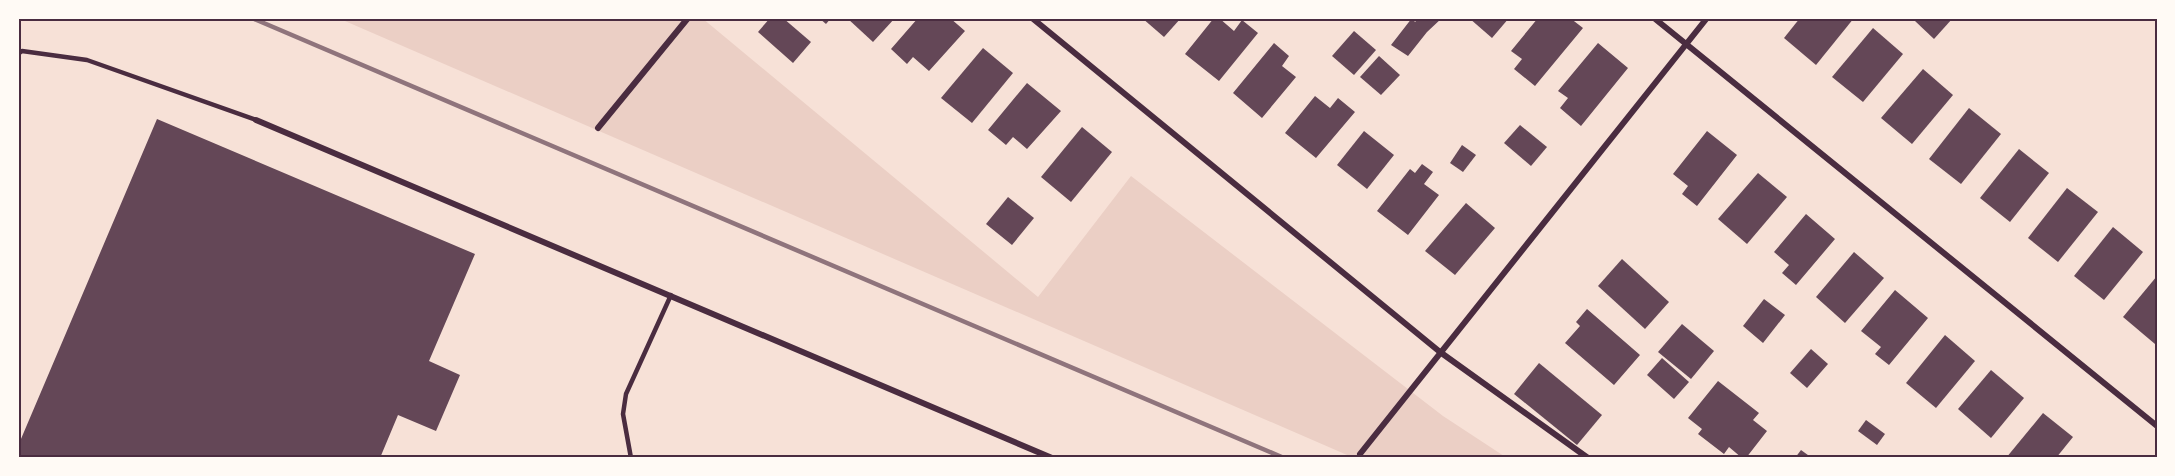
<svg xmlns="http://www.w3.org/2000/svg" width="2175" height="476" font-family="Roboto,sans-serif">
<rect width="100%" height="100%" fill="#f7e1d7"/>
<polygon fill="#ebcfc5" points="338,18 632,18 636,21 655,18 702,18 1038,297 1131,176 1443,416 1507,458 1354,458"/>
<g fill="#644757">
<polygon points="770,18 783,18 811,42 793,63 758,32"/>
<polygon points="819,18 831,18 826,24"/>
<polygon points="847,18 895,18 873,42"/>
<polygon points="918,18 950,18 965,31 929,71 913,57 907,64 891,49"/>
<polygon points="1142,18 1181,18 1164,37"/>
<polygon points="1214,18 1219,18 1234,31 1242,20 1258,33 1219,81 1185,54"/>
<polygon points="1412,18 1415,22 1419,18 1442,18 1427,32 1408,56 1391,45"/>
<polygon points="1469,18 1509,18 1492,38"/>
<polygon points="1538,18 1570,18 1583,28 1535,86 1514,69 1522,59 1511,51"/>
<polygon points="1800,18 1854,18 1816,65 1784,38"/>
<polygon points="1918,18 1950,18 1952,19 1934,39 1915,21"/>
<polygon points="1873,28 1903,54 1863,102 1832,77"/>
<polygon points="1354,31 1376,50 1354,75 1332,56"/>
<polygon points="1274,43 1289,56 1282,66 1296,77 1262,118 1233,93"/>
<polygon points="1598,43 1628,68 1581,126 1560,108 1568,98 1558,91"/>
<polygon points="983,48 1013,73 972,123 941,98"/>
<polygon points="1379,56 1400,75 1381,95 1360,77"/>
<polygon points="1923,69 1953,95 1912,144 1881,118"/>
<polygon points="1027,83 1061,111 1027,149 1013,137 1006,145 988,130"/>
<polygon points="1315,96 1330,108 1338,98 1355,112 1316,158 1285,133"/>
<polygon points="1969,108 2001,134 1961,184 1929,159"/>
<polygon points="157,119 475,254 429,361 460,375 436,431 398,415 380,458 18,458 18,446"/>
<polygon points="1520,125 1547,147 1531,166 1504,143"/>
<polygon points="1082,127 1112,152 1071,202 1041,177"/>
<polygon points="1364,131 1394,155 1367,189 1337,165"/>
<polygon points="1707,131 1737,155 1697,206 1682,194 1688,186 1673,174"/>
<polygon points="1462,145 1476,155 1463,172 1450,163"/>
<polygon points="2019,149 2049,173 2010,222 1980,198"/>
<polygon points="1422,164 1433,172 1424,184 1439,195 1408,235 1377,211 1410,169 1415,173"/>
<polygon points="1758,173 1787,197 1747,244 1718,219"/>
<polygon points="2067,188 2098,212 2058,262 2028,238"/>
<polygon points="1008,197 1034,218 1012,245 986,224"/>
<polygon points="1466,203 1495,228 1455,275 1425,251"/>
<polygon points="1806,214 1835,239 1796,285 1782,273 1789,265 1774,252"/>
<polygon points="2113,227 2143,252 2104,300 2074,276"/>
<polygon points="1854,252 1884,278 1845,323 1816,297"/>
<polygon points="1622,259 1669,302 1645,329 1598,286"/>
<polygon points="2157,276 2157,342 2155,344 2123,317"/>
<polygon points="1895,290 1928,318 1889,365 1875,354 1881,347 1861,331"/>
<polygon points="1764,299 1785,315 1763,343 1743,326"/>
<polygon points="1587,309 1640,355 1614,385 1565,343 1580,326 1576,322"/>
<polygon points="1682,324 1714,351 1691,379 1658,352"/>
<polygon points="1945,335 1975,361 1936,408 1906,383"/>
<polygon points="1811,349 1828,364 1807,388 1790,373"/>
<polygon points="1662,358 1689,382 1674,399 1647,375"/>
<polygon points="1539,363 1602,415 1577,445 1514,394"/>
<polygon points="1991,370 2024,398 1991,438 1958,409"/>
<polygon points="1718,381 1759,413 1753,420 1767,431 1746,458 1742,458 1729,447 1724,454 1698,434 1702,429 1688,418"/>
<polygon points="2043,413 2073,437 2056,458 2006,458"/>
<polygon points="1866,420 1885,434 1877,445 1858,431"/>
<polygon points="1801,450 1812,458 1795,458"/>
</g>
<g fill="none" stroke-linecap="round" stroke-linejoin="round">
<g stroke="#4a2c40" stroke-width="4.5">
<polyline points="18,54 22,51 87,60 256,120"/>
<polyline points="631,458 623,414 626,394 671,295"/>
</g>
<g stroke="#4a2c40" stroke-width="6">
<polyline points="1032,18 1440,352 1588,458"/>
<polyline points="1654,18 2157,426"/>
<polyline points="256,120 1052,458"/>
<polyline points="598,128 688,18"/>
<polyline points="1360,454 1707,18"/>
</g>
<polyline stroke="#8f747c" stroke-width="4.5" points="252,18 1284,458"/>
</g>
<rect width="2175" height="476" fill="none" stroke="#fffaf5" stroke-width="39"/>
<rect x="20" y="20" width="2136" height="436" fill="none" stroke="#4a2c40" stroke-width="2"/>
</svg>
